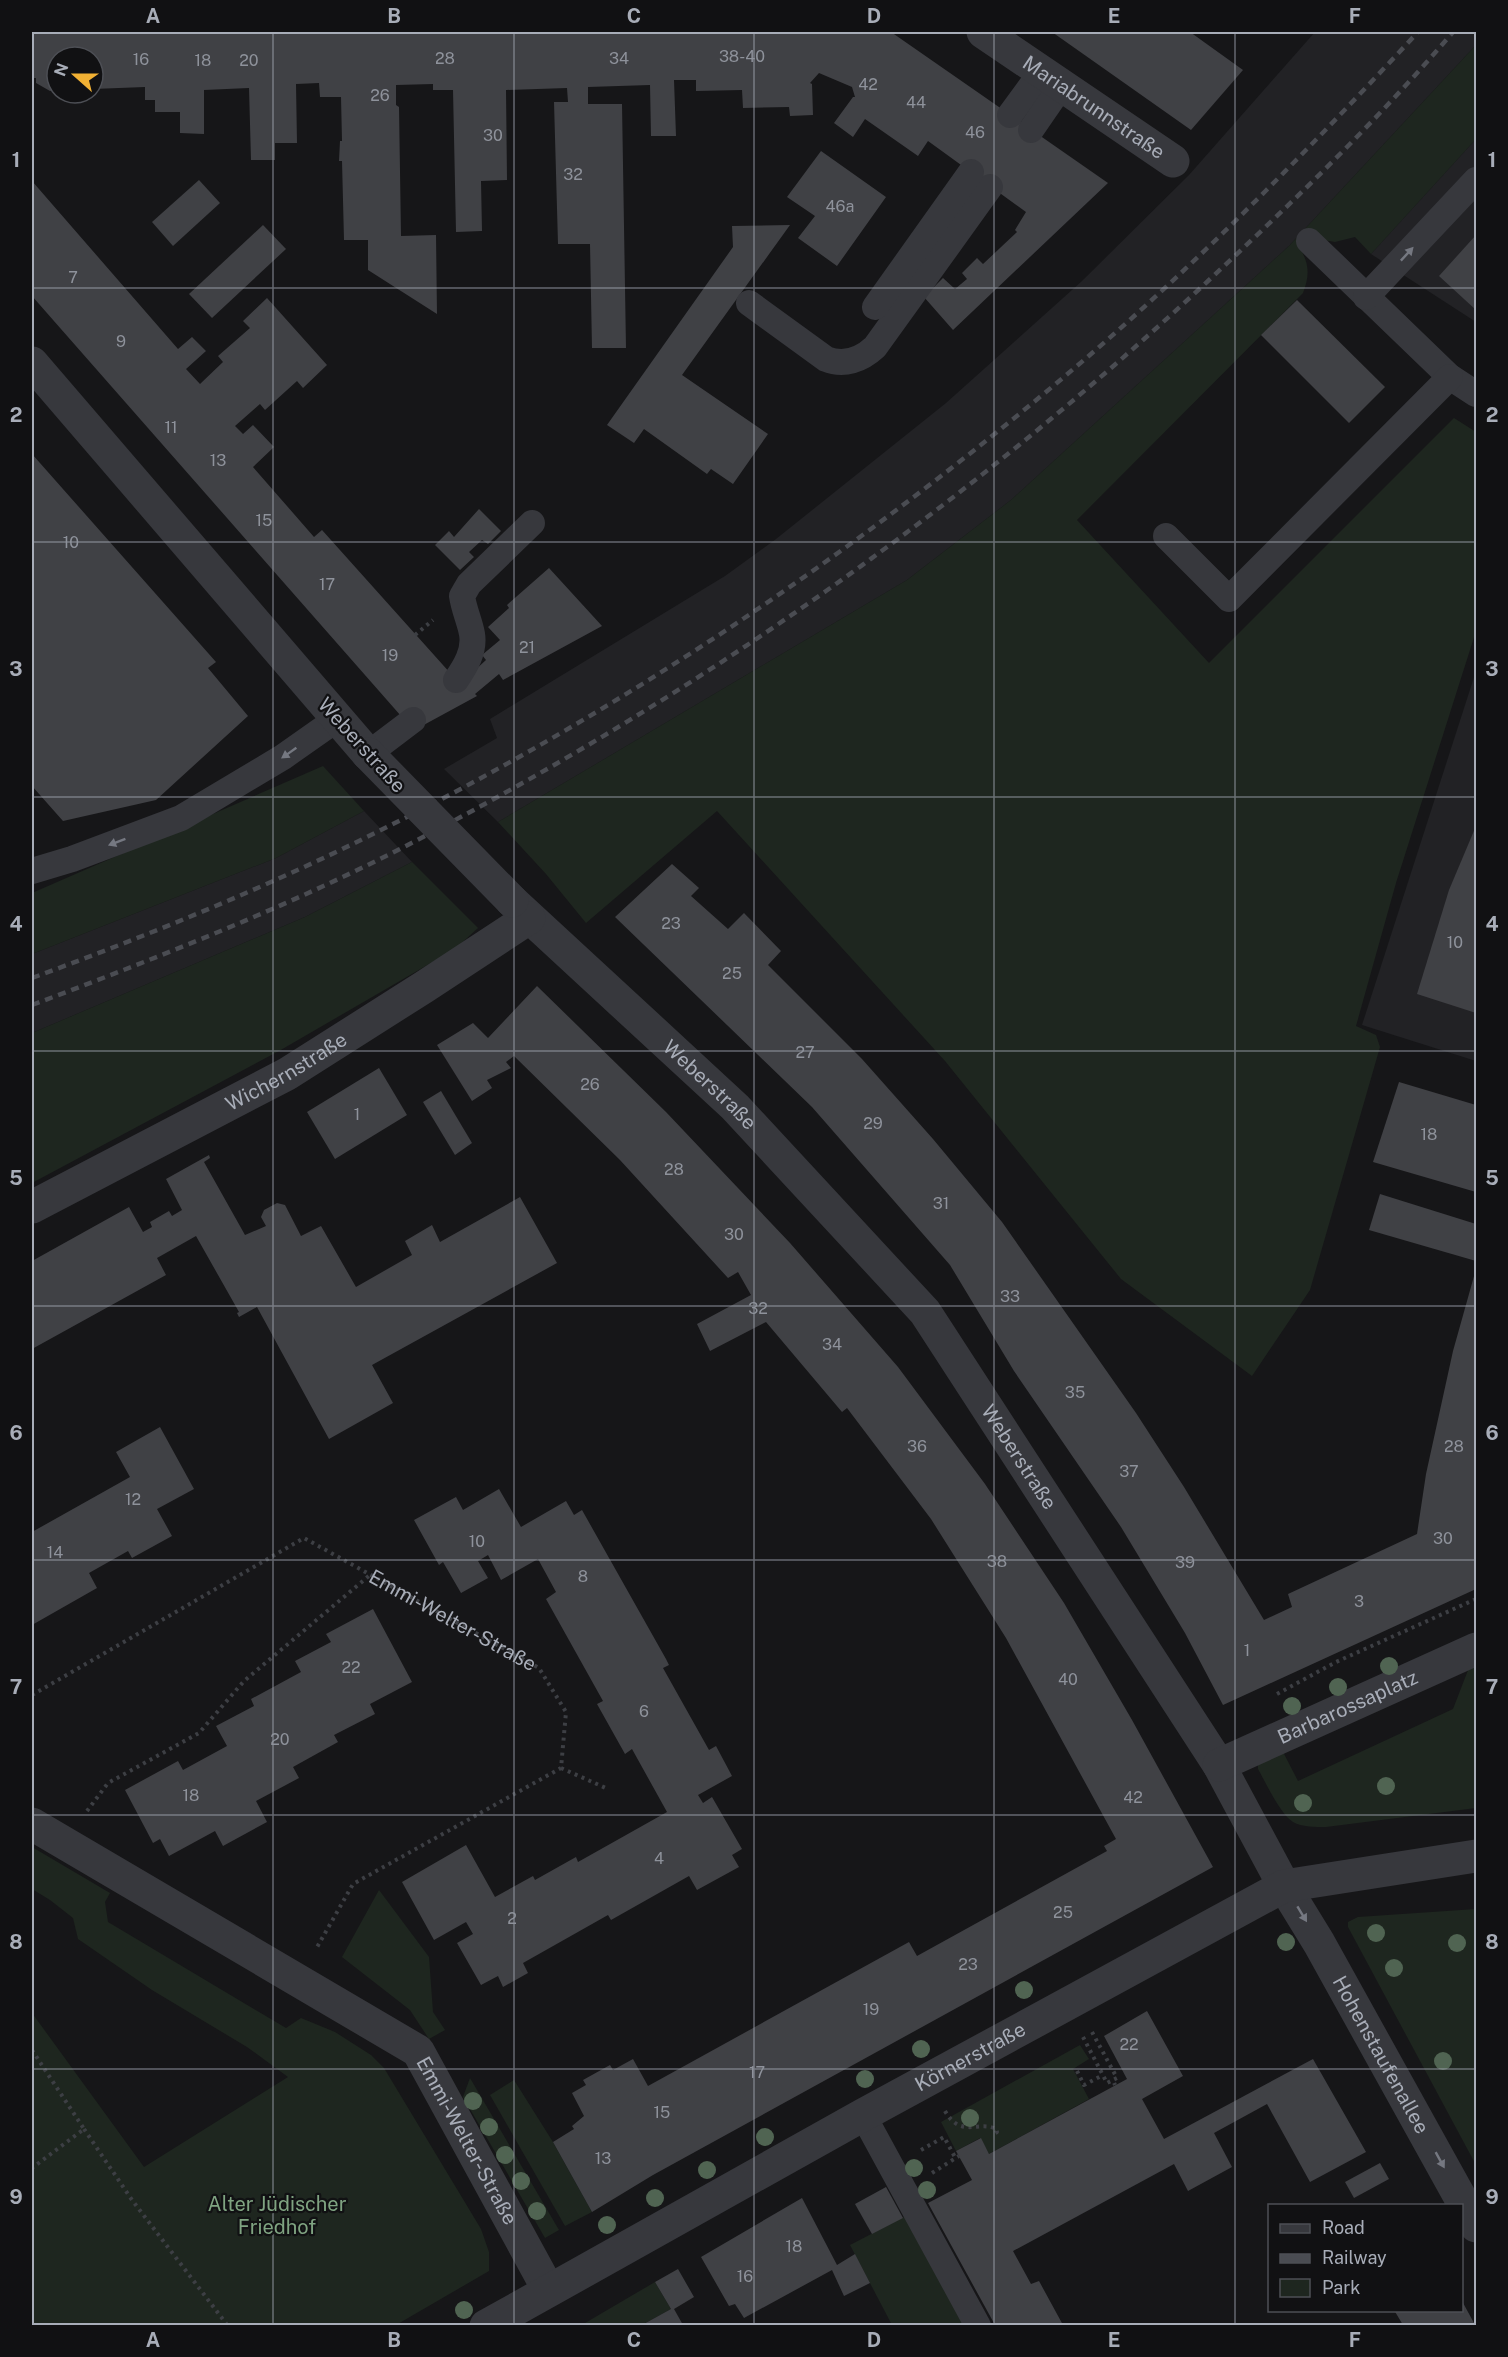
<svg xmlns="http://www.w3.org/2000/svg" width="1508" height="2357" font-family="'Public Sans',sans-serif">
<rect width="100%" height="100%" fill="#161618"/>
<g fill="#222225">
<polygon points="1315,32 1476,32 1476,45 1289,246 1011,500 907,580 498,822 444,769 497,738 490,719 725,576 776,539 946,403 1082,281 1189,175"/>
<polygon points="1476,139 1476,322 1371,254"/>
<polygon points="1476,671 1476,1061 1362,1025"/>
<polygon points="364,811 412,862 305,917 32,1033 32,954 276,858"/>
</g>
<g fill="#1e261f">
<path d="M1476,45V139L1371,254L1355,237L1335,242L1324,240L1301,250C1310,266 1309,277 1303,293L1077,520L1209,663L1454,418L1476,432V631L1396,883L1356,1026L1376,1035L1380,1047L1310,1290L1252,1376L1121,1279L945,1061L717,811L586,923L546,874L498,822L907,580L1011,500L1289,246Z"/>
<polygon points="323,766 364,811 276,858 32,954 32,893"/>
<polygon points="412,862 478,928 455,949 279,1051 32,1183 32,1033 305,917"/>
<path d="M1476,1661V1808L1326,1827C1315,1827 1302,1827 1293,1822C1280,1814 1266,1783 1258,1769V1763L1282,1750L1298,1781L1453,1709L1470,1665Z"/>
<polygon points="32,1847 110,1893 105,1902 108,1922 286,2028 301,2018 335,2032 371,2055 384,2068 481,2229 489,2252 489,2271 396,2325 32,2325 32,2013 144,2167 288,2077 247,2047 152,1990 78,1939 73,1918 50,1900 32,1889"/>
<polygon points="379,1890 429,1957 433,2012 445,2030 429,2039 410,2010 342,1957"/>
<polygon points="1476,1909 1476,2165 1348,1927 1348,1922 1358,1917"/>
<polygon points="1080,2045 1089,2059 1073,2069 1089,2099 989,2154 980,2138 956,2151 941,2122"/>
<polygon points="470,2078 559,2230 545,2238 463,2097"/>
<polygon points="514,2080 553,2142 592,2212 565,2226 490,2095"/>
<polygon points="908,2215 966,2325 892,2325 850,2245"/>
<polygon points="655,2282 671,2309 642,2325 580,2326"/>
</g>
<g fill="#404145">
<polygon points="32,32 891,32 1108,183 953,330 924,297 943,278 955,289 967,279 962,273 977,258 983,264 1017,232 1015,230 1026,212 928,141 918,156 865,119 853,137 834,123 853,97 855,97 852,87 819,73 810,83 812,84 813,115 790,116 789,107 743,108 742,90 696,91 696,80 674,80 676,136 651,136 650,85 588,87 588,104 622,104 626,348 592,348 590,244 558,244 554,102 568,102 567,88 506,90 507,180 481,181 482,231 456,232 453,90 433,90 433,84 396,85 396,105 399,107 401,236 436,235 437,314 368,270 368,240 344,240 342,161 339,161 340,141 342,141 341,97 320,97 319,83 296,84 297,143 275,143 275,160 251,160 249,88 204,90 204,134 180,133 180,112 155,112 155,100 145,100 145,87 93,89 93,57 57,57 56,90 50,91 36,83 36,78 32,78"/>
<polygon points="1052,32 1190,32 1243,70 1191,130"/>
<polygon points="821,151 886,197 837,266 798,238 815,216 787,197"/>
<polygon points="199,180 220,203 173,246 152,222"/>
<polygon points="32,181 178,349 192,337 206,351 186,369 200,384 223,362 218,356 250,328 243,321 267,298 327,365 303,388 297,381 265,410 260,404 235,426 243,434 253,425 274,447 253,467 314,537 322,530 460,684 486,660 482,655 500,640 488,627 509,608 507,605 549,568 602,626 503,680 499,674 475,694 477,696 420,727 401,716 32,296"/>
<polygon points="263,225 286,249 212,318 189,294"/>
<polygon points="790,225 682,375 768,434 733,484 711,469 707,474 644,429 634,443 607,425 733,247 732,226"/>
<polygon points="1476,235 1476,310 1439,276"/>
<polygon points="1297,300 1385,387 1349,423 1261,335"/>
<polygon points="32,454 216,662 208,668 248,716 156,800 63,821 32,786"/>
<polygon points="479,509 501,531 488,544 482,540 469,552 474,557 460,570 435,545 449,531 454,537"/>
<polygon points="1476,826 1476,1013 1417,994 1449,890"/>
<polygon points="672,864 699,888 691,896 728,929 744,913 781,951 768,965 862,1059 933,1139 1002,1222 1136,1413 1184,1487 1264,1620 1292,1607 1288,1594 1417,1534 1426,1474 1453,1351 1476,1269 1476,1589 1223,1705 1185,1633 1121,1527 1014,1371 950,1265 812,1107 615,917"/>
<polygon points="537,986 666,1112 790,1243 898,1367 985,1484 1064,1603 1132,1720 1213,1867 653,2175 592,2212 553,2142 574,2129 572,2126 584,2116 572,2093 586,2085 583,2080 610,2065 613,2070 633,2059 648,2086 909,1942 917,1956 1107,1851 1104,1846 1116,1839 1006,1638 931,1519 847,1408 842,1412 766,1322 710,1351 697,1324 751,1295 738,1272 728,1278 620,1160 514,1056 506,1062 511,1068 487,1080 492,1088 472,1101 437,1045 473,1023 488,1038"/>
<polygon points="379,1068 407,1115 335,1159 307,1112"/>
<polygon points="1399,1082 1476,1105 1476,1192 1373,1162"/>
<polygon points="441,1091 472,1143 455,1155 423,1102"/>
<polygon points="209,1155 210,1158 204,1162 245,1235 266,1226 261,1217 264,1210 277,1203 285,1205 301,1236 321,1226 356,1287 412,1255 405,1241 432,1225 440,1242 520,1197 557,1263 372,1365 393,1403 329,1439 257,1307 239,1317 237,1313 239,1312 196,1236 157,1258 166,1275 32,1349 32,1261 129,1207 143,1232 152,1227 150,1222 169,1211 172,1216 182,1210 166,1179"/>
<polygon points="1380,1194 1476,1224 1476,1261 1369,1230"/>
<polygon points="160,1427 194,1489 157,1509 172,1536 132,1558 128,1551 89,1573 97,1588 32,1625 32,1532 130,1477 116,1452"/>
<polygon points="499,1489 521,1527 566,1501 574,1515 582,1510 666,1659 669,1665 663,1668 709,1750 716,1746 732,1776 698,1795 703,1803 712,1797 742,1849 732,1855 739,1867 697,1890 689,1876 611,1920 608,1915 523,1963 528,1973 503,1987 498,1976 481,1985 457,1943 473,1934 466,1922 434,1940 402,1882 466,1845 495,1897 533,1876 535,1880 576,1857 578,1862 667,1812 632,1749 625,1754 597,1704 603,1701 546,1599 556,1592 538,1559 501,1580 488,1555 478,1561 488,1578 461,1593 443,1562 439,1565 414,1520 456,1497 463,1510"/>
<polygon points="373,1609 412,1682 370,1704 375,1714 334,1735 338,1742 293,1767 299,1778 256,1801 267,1822 223,1846 215,1831 169,1856 160,1839 153,1843 125,1790 178,1761 183,1770 227,1746 216,1726 254,1706 251,1699 301,1672 295,1661 331,1642 326,1634"/>
<polygon points="1147,2011 1183,2076 1142,2099 1164,2139 1313,2059 1366,2152 1310,2182 1267,2104 1214,2133 1232,2167 1188,2191 1174,2164 1013,2251 1031,2284 1039,2281 1063,2325 995,2325 928,2203 972,2180 956,2151 981,2138 989,2154 1127,2079 1104,2036"/>
<polygon points="1380,2163 1389,2179 1354,2198 1345,2182"/>
<polygon points="886,2187 903,2218 872,2234 855,2204"/>
<polygon points="802,2198 837,2265 855,2254 870,2283 844,2296 832,2270 744,2318 735,2304 729,2306 701,2257"/>
<polygon points="678,2269 694,2297 674,2309 683,2325 642,2325 671,2309 655,2282"/>
<polygon points="1462,2301 1474,2323 1469,2325 1403,2325 1394,2310 1462,2310"/>
</g>
<g fill="none" stroke-linecap="round" stroke-linejoin="round">
<g stroke="#3d3f44" stroke-width="4" stroke-dasharray="3 4.5" stroke-linecap="butt">
<polyline points="415,635 433,620"/>
<polyline points="1277,1694 1336,1662 1476,1599"/>
<path id="s1" d="M32,1695L304,1538L539,1668L566,1712L561,1768L353,1884L316,1949"/>
<polyline points="561,1768 608,1789"/>
<polyline points="87,1811 108,1783 199,1733 244,1681 370,1575"/>
<polyline points="1092,2032 1117,2078 1113,2080 1115,2085"/>
<polyline points="1083,2037 1107,2083 1113,2080"/>
<polyline points="32,2050 84,2129 32,2168"/>
<polyline points="1077,2071 1084,2085 1103,2075"/>
<path d="M945,2111C961,2139 979,2120 996,2129L997,2132L994,2134"/>
<polyline points="84,2129 132,2200 228,2326"/>
<polyline points="921,2150 944,2137 956,2159"/>
<polyline points="932,2173 959,2156"/>
</g>
<g stroke="#37383d" stroke-width="26">
<polyline points="1010,115 1042,71"/>
<polyline points="1031,130 1062,85"/>
<polyline points="1309,241 1450,377 1476,394"/>
<polyline points="1366,297 1476,180"/>
<path d="M749,303L826,359C844,366 861,360 875,347L990,187"/>
<polyline points="875,307 971,172"/>
<polyline points="1166,536 1229,599 1450,377"/>
<path d="M456,680C465,667 475,651 472,634C470,622 464,610 462,596L469,584L532,523"/>
<polyline points="368,754 413,720"/>
<polyline points="32,871 72,859 181,818 283,757 337,719"/>
<polyline points="863,2115 978,2326"/>
</g>
<g stroke="#37383d" stroke-width="33">
<path id="s2" d="M983,32L1173,161"/>
<polyline points="32,363 368,754"/>
<path id="s3" d="M512,901L735,1107L925,1312L1219,1765L1284,1886L1319,1943L1476,2226"/>
<path id="s4" d="M32,1207L287,1074L424,987L529,918"/>
<path id="s5" d="M1219,1765L1476,1649"/>
<path id="s6" d="M32,1824L418,2051L548,2289"/>
<path id="s7" d="M486,2326L863,2115L1284,1886L1476,1856"/>
</g>
<g stroke="#4a4c52" stroke-width="4.5" stroke-dasharray="8 6" stroke-linecap="butt">
<path d="M32,978C149,935 265,888 377,832C632,706 875,539 1091,354C1207,254 1314,144 1418,32"/>
<path d="M32,1005C154,959 277,911 394,852C690,701 965,507 1208,281C1293,202 1378,120 1453,32"/>
</g>
<polyline stroke="#37383d" stroke-width="33" points="368,754 512,901"/>
</g>
<g fill="#506452">
<circle cx="1389" cy="1666" r="9"/>
<circle cx="1338" cy="1687" r="9"/>
<circle cx="1292" cy="1706" r="9"/>
<circle cx="1386" cy="1786" r="9"/>
<circle cx="1303" cy="1803" r="9"/>
<circle cx="1376" cy="1933" r="9"/>
<circle cx="1286" cy="1942" r="9"/>
<circle cx="1457" cy="1943" r="9"/>
<circle cx="1394" cy="1968" r="9"/>
<circle cx="1024" cy="1990" r="9"/>
<circle cx="921" cy="2049" r="9"/>
<circle cx="1443" cy="2061" r="9"/>
<circle cx="865" cy="2079" r="9"/>
<circle cx="473" cy="2101" r="9"/>
<circle cx="970" cy="2118" r="9"/>
<circle cx="489" cy="2127" r="9"/>
<circle cx="765" cy="2137" r="9"/>
<circle cx="505" cy="2155" r="9"/>
<circle cx="914" cy="2168" r="9"/>
<circle cx="707" cy="2170" r="9"/>
<circle cx="521" cy="2181" r="9"/>
<circle cx="927" cy="2190" r="9"/>
<circle cx="655" cy="2198" r="9"/>
<circle cx="537" cy="2211" r="9"/>
<circle cx="607" cy="2225" r="9"/>
<circle cx="464" cy="2310" r="9"/>
</g>
<defs><path id="oneway-solid" d="M-6-.8H1V-3.2L6.5 0L1 3.2V.8H-6Z" transform="scale(1.5)"/></defs>
<g fill="#757881">
<use href="#oneway-solid" transform="translate(1407 254) rotate(-47)"/>
<use href="#oneway-solid" transform="translate(289 753) rotate(145)"/>
<use href="#oneway-solid" transform="translate(117 842) rotate(159)"/>
<use href="#oneway-solid" transform="translate(1302 1914) rotate(59)"/>
<use href="#oneway-solid" transform="translate(1440 2160) rotate(61)"/>
</g>
<path fill="none" stroke="#a8adb8" stroke-width="1.5" stroke-opacity="0.55" d="M273,32V2326M514,32V2326M754,32V2326M994,32V2326M1235,32V2326M32,288H1476M32,542H1476M32,797H1476M32,1051H1476M32,1306H1476M32,1560H1476M32,1815H1476M32,2069H1476"/>
<g text-anchor="middle" dominant-baseline="central" stroke-width="4.5" stroke-linejoin="round" paint-order="stroke">
<g font-size="16" fill="#8e929b">
<text x="742" y="56">38-40</text>
<text x="445" y="58">28</text>
<text x="619" y="58">34</text>
<text x="141" y="59">16</text>
<text x="203" y="60">18</text>
<text x="249" y="60">20</text>
<text x="868" y="84">42</text>
<text x="380" y="95">26</text>
<text x="916" y="102">44</text>
<text x="975" y="132">46</text>
<text x="493" y="135">30</text>
<text x="573" y="174">32</text>
<text x="840" y="206">46a</text>
<text x="73" y="277">7</text>
<text x="121" y="341">9</text>
<text x="171" y="427">11</text>
<text x="218" y="460">13</text>
<text x="264" y="520">15</text>
<text x="71" y="542">10</text>
<text x="327" y="584">17</text>
<text x="527" y="647">21</text>
<text x="390" y="655">19</text>
<text x="671" y="923">23</text>
<text x="1455" y="942">10</text>
<text x="732" y="973">25</text>
<text x="805" y="1052">27</text>
<text x="590" y="1084">26</text>
<text x="357" y="1114">1</text>
<text x="873" y="1123">29</text>
<text x="1429" y="1134">18</text>
<text x="674" y="1169">28</text>
<text x="941" y="1203">31</text>
<text x="734" y="1234">30</text>
<text x="1010" y="1296">33</text>
<text x="758" y="1308">32</text>
<text x="832" y="1344">34</text>
<text x="1075" y="1392">35</text>
<text x="917" y="1446">36</text>
<text x="1454" y="1446">28</text>
<text x="1129" y="1471">37</text>
<text x="133" y="1499">12</text>
<text x="1443" y="1538">30</text>
<text x="477" y="1541">10</text>
<text x="55" y="1552">14</text>
<text x="997" y="1561">38</text>
<text x="1185" y="1562">39</text>
<text x="583" y="1576">8</text>
<text x="1359" y="1601">3</text>
<text x="1247" y="1650">1</text>
<text x="351" y="1667">22</text>
<text x="1068" y="1679">40</text>
<text x="644" y="1711">6</text>
<text x="280" y="1739">20</text>
<text x="191" y="1795">18</text>
<text x="1133" y="1797">42</text>
<text x="659" y="1858">4</text>
<text x="1063" y="1912">25</text>
<text x="512" y="1918">2</text>
<text x="968" y="1964">23</text>
<text x="871" y="2009">19</text>
<text x="1129" y="2044">22</text>
<text x="757" y="2072">17</text>
<text x="662" y="2112">15</text>
<text x="603" y="2158">13</text>
<text x="794" y="2246">18</text>
<text x="745" y="2276">16</text>
</g>
<g font-size="20" fill="#a8adb8" stroke="#111113">
<text stroke="none"><textPath href="#s2" startOffset="134">Mariabrunnstraße</textPath></text>
<text transform="translate(362 745) rotate(48)">Weberstraße</text>
<text stroke="none"><textPath href="#s4" startOffset="288">Wichernstraße</textPath></text>
<text stroke="none"><textPath href="#s3" startOffset="270">Weberstraße</textPath></text>
<text stroke="none"><textPath href="#s3" startOffset="756">Weberstraße</textPath></text>
<text stroke="none"><textPath href="#s1" startOffset="484">Emmi-Welter-Straße</textPath></text>
<text stroke="none"><textPath href="#s5" startOffset="141">Barbarossaplatz</textPath></text>
<text stroke="none"><textPath href="#s3" startOffset="1455">Hohenstaufenallee</textPath></text>
<text stroke="none"><textPath href="#s7" startOffset="554">Körnerstraße</textPath></text>
<text stroke="none"><textPath href="#s6" startOffset="550">Emmi-Welter-Straße</textPath></text>
</g>
<g font-size="20" fill="#7fa381" stroke="#111113">
<text x="277" y="2204">Alter Jüdischer<tspan x="277" dy="23">Friedhof</tspan></text>
</g>
</g>
<rect width="1508" height="2357" fill="none" stroke="#111113" stroke-width="66"/>
<rect x="1268" y="2204" width="195" height="108" fill="#111113" stroke="#4d4f55" stroke-width="1.5"/>
<rect x="1280" y="2224" width="30" height="9" fill="#37383d" stroke="#4d4f55" stroke-width="1.5"/>
<text x="1322" y="2234" font-size="18" fill="#a8adb8">Road</text>
<rect x="1280" y="2254" width="30" height="9" fill="#4a4c52" stroke="#4d4f55" stroke-width="1.5"/>
<text x="1322" y="2264" font-size="18" fill="#a8adb8">Railway</text>
<rect x="1280" y="2279" width="30" height="18" fill="#1e261f" stroke="#4d4f55" stroke-width="1.5"/>
<text x="1322" y="2294" font-size="18" fill="#a8adb8">Park</text>
<g transform="translate(75 75) rotate(291)"><circle r="28" fill="#111113" stroke="#4d4f55" stroke-width="1.5"/>
<path d="M0-4.5L10 22L0 15L-10 22Z" fill="#f2b134"/>
<text y="-9" font-size="16" font-weight="bold" text-anchor="middle" fill="#a8adb8">N</text>
</g>
<rect x="33" y="33" width="1442" height="2291" fill="none" stroke="#a8adb8" stroke-width="2"/>
<g font-size="20" text-anchor="middle" font-weight="bold" fill="#a8adb8">
<text x="153" y="23">A</text>
<text x="394" y="23">B</text>
<text x="634" y="23">C</text>
<text x="874" y="23">D</text>
<text x="1114" y="23">E</text>
<text x="1355" y="23">F</text>
<text x="16" y="167">1</text>
<text x="1492" y="167">1</text>
<text x="16" y="422">2</text>
<text x="1492" y="422">2</text>
<text x="16" y="676">3</text>
<text x="1492" y="676">3</text>
<text x="16" y="931">4</text>
<text x="1492" y="931">4</text>
<text x="16" y="1185">5</text>
<text x="1492" y="1185">5</text>
<text x="16" y="1440">6</text>
<text x="1492" y="1440">6</text>
<text x="16" y="1694">7</text>
<text x="1492" y="1694">7</text>
<text x="16" y="1949">8</text>
<text x="1492" y="1949">8</text>
<text x="16" y="2204">9</text>
<text x="1492" y="2204">9</text>
<text x="153" y="2347">A</text>
<text x="394" y="2347">B</text>
<text x="634" y="2347">C</text>
<text x="874" y="2347">D</text>
<text x="1114" y="2347">E</text>
<text x="1355" y="2347">F</text>
</g>
</svg>
